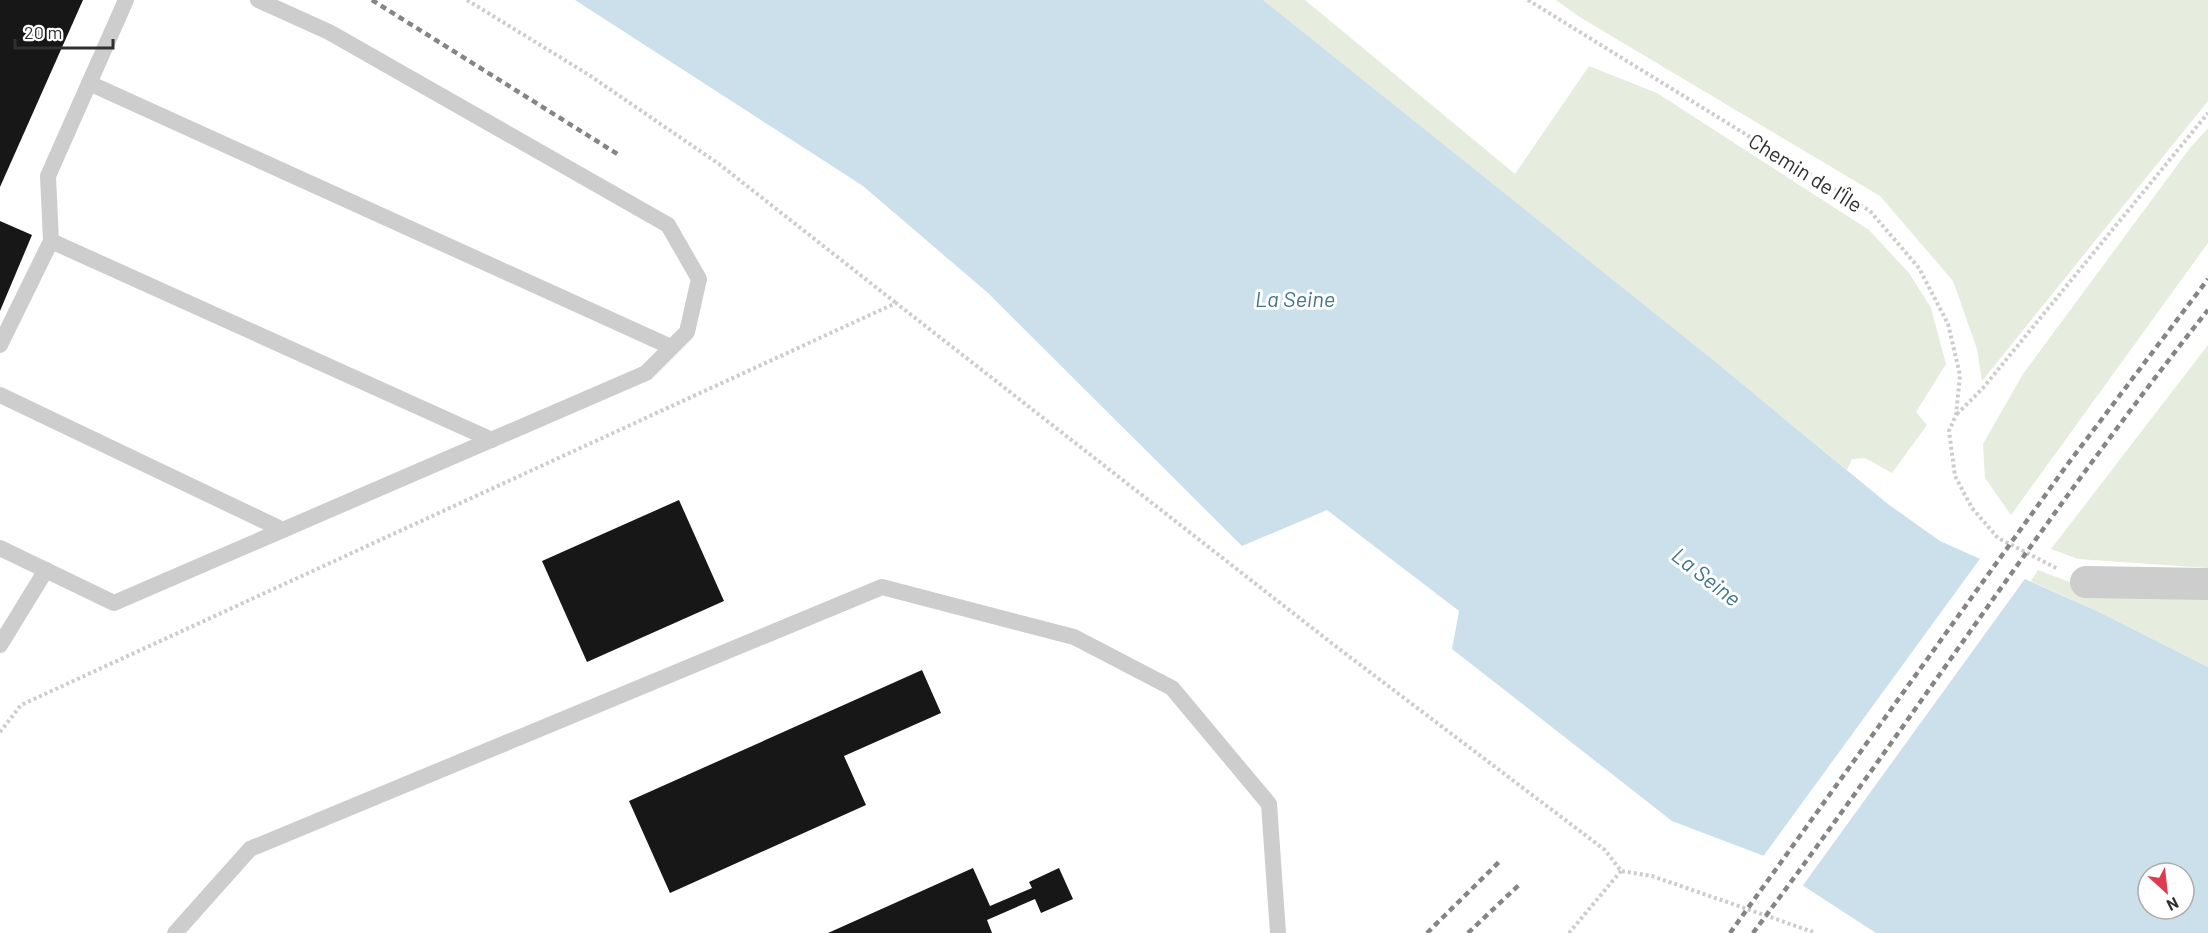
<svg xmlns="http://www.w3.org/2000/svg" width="2208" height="933" font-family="Barlow,sans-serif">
<rect width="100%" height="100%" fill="#fff"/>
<g fill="#e6ecde">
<polygon points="1263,0 1305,0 1515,174 1589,66 1657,93 1869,230 1909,273 1931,308 1946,364 1916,412 1927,425 1892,473 1865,458 1852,459 1847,470 1712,359"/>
<polygon points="1556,0 2208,0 2208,101 1982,381 1977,349 1953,281 1880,196 1578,16"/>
<polygon points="2208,128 2208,243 2011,515 1985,478 1983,444 2023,374 2190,148"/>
<polygon points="2208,345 2208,568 2078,559 2051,549"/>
<polygon points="2038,570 2064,580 2104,592 2208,595 2208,667 2099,612 2031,581"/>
</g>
<path fill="#cbe0eb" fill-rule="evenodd" d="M575,0H1263L1712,359L1888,504L1940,541L2099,612L2208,667V933H1876L1802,885L1764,856L1672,821L1452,649L1459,611L1327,510L1242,546L988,293L863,186ZM2148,873H2184V909H2148Z"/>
<polygon fill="#fff" points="1982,556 2027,576 1801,888 1762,858"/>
<g fill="#171717">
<polygon points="0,0 83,0 0,187"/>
<polygon points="0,221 32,235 0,311"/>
<polygon points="679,500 724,601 587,662 542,561"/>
<polygon points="922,670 941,713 844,756 866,805 670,893 629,801"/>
<polygon points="973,868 990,906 1032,888 1029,882 1059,868 1073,899 1041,913 1035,899 987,920 992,933 828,933"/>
</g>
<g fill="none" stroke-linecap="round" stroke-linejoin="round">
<g stroke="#cdcdcd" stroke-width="4" stroke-dasharray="3 3" stroke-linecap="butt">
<polyline points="467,0 589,75 719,164 896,303"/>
<polyline points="1528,0 1870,211 1919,268 1948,324 1960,375 1956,415 1949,431 1955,476 1972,508 1998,538 2058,569"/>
<polyline points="1957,414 1983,388 2208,113"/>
<polyline points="0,732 21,705 896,303 1334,645 1605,850 1621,871 1652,876 1816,933"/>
<polyline points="1569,933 1621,871"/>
</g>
<g stroke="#cdcdcd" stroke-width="16">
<polyline points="89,83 671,347"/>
<polyline points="51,241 492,440"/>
<polyline points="0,345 51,241 48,176 126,0"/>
<polyline points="0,395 283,530"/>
<polyline points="0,548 114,603 646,373 687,332 699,279 668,225 329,32 258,0"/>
<polyline points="0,645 46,570"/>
<polyline points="175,933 250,849 882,587 1074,637 1172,688 1269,804 1278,933"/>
</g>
<polyline stroke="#cdcdcd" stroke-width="32" points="2086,582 2208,584"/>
<g stroke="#858585" stroke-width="4.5" stroke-dasharray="6 4.5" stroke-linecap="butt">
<polyline points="372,0 619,155"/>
<polyline points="1427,933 1500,861"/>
<polyline points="1468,933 1521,883"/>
<polyline points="1730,933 2067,465 2208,279"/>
<path d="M1753,933C1907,728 2048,511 2208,310"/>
</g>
</g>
<g text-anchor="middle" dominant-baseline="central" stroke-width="6" stroke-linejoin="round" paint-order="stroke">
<g font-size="21" fill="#303030" stroke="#fff">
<text transform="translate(1806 172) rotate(32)">Chemin de l'Île</text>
</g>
<g font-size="22" font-style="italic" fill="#41748e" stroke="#fff">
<text x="1295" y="298">La Seine</text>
<text transform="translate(1707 576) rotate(38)">La Seine</text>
</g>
</g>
<g transform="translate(2166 891) rotate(153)"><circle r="28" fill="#ffffff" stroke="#acacac" stroke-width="1.5"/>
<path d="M0-4.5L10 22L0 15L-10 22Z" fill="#dd3b4f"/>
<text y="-9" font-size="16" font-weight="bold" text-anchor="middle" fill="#303030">N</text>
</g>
<path d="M15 39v9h98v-9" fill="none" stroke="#303030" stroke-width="3"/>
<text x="24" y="39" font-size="18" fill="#303030" stroke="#ffffff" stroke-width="4.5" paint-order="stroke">20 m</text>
</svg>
